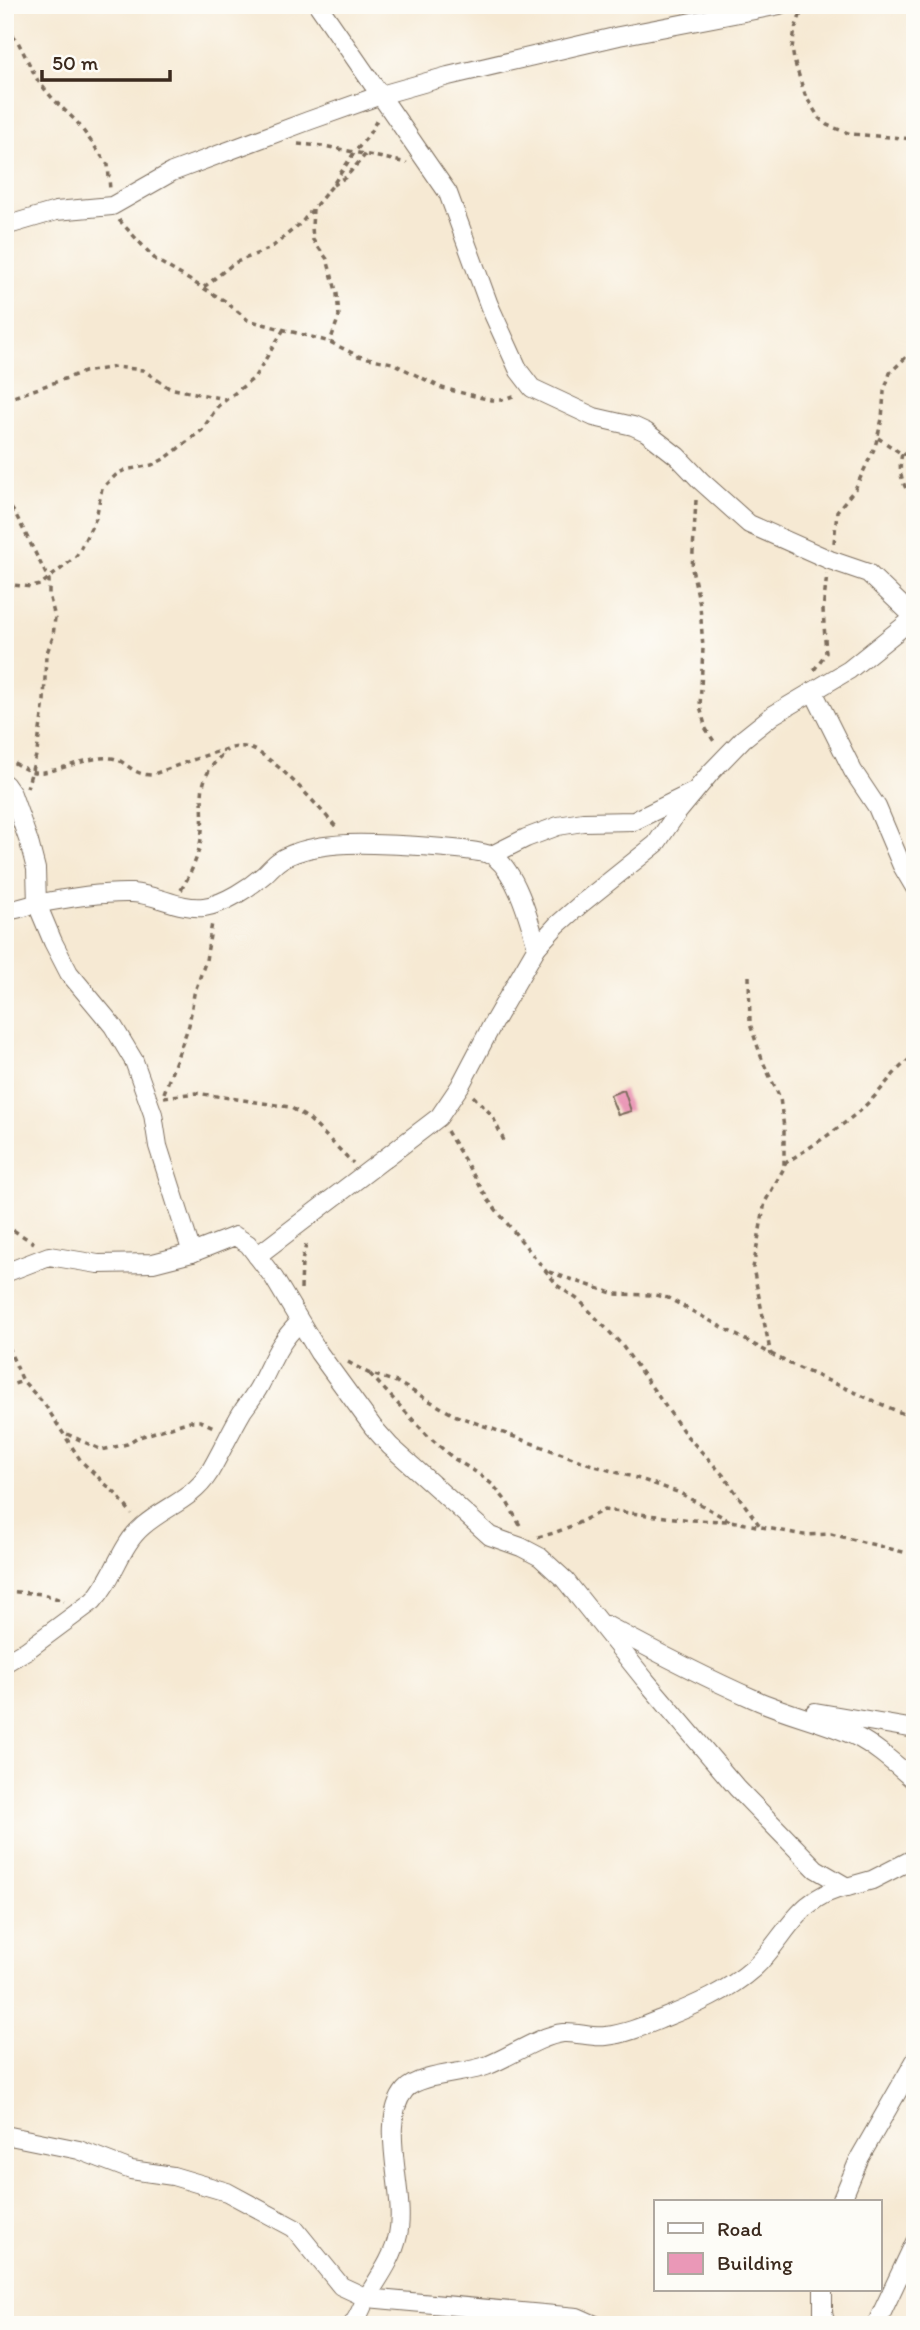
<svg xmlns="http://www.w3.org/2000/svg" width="920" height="2330" font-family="Itim,sans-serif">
<rect width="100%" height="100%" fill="#fdfcf7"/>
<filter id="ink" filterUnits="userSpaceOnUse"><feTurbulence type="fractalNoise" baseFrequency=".0143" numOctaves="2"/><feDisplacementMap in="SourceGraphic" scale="14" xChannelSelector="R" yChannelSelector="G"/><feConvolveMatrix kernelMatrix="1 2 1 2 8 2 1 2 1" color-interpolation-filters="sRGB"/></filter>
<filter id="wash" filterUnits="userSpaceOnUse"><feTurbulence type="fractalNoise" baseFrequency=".00686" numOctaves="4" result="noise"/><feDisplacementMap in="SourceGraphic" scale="28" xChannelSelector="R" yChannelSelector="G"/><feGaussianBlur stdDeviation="1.57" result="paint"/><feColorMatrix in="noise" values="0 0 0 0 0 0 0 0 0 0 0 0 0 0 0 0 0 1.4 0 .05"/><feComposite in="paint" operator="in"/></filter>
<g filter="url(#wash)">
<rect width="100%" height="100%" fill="#f6e9d3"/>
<g id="blocks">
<polygon fill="#ea98b7" points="624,1090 631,1111 618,1115 610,1095"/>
</g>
</g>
<g filter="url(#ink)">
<use href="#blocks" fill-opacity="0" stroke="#7c6d5d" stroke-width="2"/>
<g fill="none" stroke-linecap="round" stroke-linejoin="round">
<g stroke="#7c6d5d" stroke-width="20">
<g id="minor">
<polyline points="318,5 448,193 489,305 519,371 532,388 594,417 633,426 646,432 677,456 701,481 749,524 830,560 868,573 915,618"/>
<polyline points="5,226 56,211 112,206 172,172 308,121 381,95 448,76 619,36 780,5"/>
<polyline points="811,692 817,699 853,771 877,807 902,866 915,888"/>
<polyline points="5,784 12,794 29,842 36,869 37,904 53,942 69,973 113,1026 134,1061 153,1114 158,1146 192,1253"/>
<polyline points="492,855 526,838 558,826 583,822 634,821 691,793"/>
<path d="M5,911C16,910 26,906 36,904C66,898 101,892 132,893C156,894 180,910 204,907C225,904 250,887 265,874C273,866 279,859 290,855C308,847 328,845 347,844C368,843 483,847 495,857C518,876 529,920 537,947"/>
<polyline points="257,1256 439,1117 460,1086 493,1023 537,947 557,925 581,904 656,844 677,813 711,772 743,739 773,715 849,670 915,617"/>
<polyline points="5,1273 49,1256 98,1264 153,1263 192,1253 235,1236 248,1244 274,1278 319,1353 373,1427 390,1446 490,1536 521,1547 540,1557 565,1580 646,1681 737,1788 816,1869 847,1887 872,1880 915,1858"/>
<path d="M606,1625C654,1651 704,1677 754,1699C787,1714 822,1721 855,1736C877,1747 896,1765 915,1781"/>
<path d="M5,1663L27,1650L93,1601C114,1579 120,1545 143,1526C165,1507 193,1499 209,1473C221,1453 230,1432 242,1412C248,1403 255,1395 260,1385C273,1360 278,1343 299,1323"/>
<polyline points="815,1712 915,1729"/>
<polyline points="5,2135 79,2150 131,2170 173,2176 227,2192 294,2228 341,2286 367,2298 577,2317 595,2325"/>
<polyline points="841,2202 860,2157 915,2061"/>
<polyline points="823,2290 823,2312 826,2325"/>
<path d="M352,2325C359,2317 362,2306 367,2297C379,2277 393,2259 398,2235C407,2194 377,2123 405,2090C418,2074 465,2074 486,2066C508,2058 541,2035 563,2033C577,2032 592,2038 606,2036C625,2034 644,2026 661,2019C694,2006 728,1991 754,1968C787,1937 797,1896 847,1887"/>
<polyline points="876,2325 915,2242"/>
</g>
</g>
<g stroke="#7c6d5d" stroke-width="3.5" stroke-dasharray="5 5" stroke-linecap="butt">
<polyline points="804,5 795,29 792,48 794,60 805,95 819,118 827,125 851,134 915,139"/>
<polyline points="5,28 18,42 38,81 53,99 77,122 108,165 110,190"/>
<polyline points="298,144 324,146 407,163"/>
<polyline points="333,185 346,177 365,155"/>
<polyline points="313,209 312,227 313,240 327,259 337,294 339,316 330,342"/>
<polyline points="119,220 156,260 225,301 248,320 330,342 358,356 392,363 442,388 491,400 502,400 516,395"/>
<polyline points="204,287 234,263 271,248 301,223 332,186 354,153 368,136 378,118"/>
<polyline points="5,400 84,372 115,367 143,370 169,388 225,399"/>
<polyline points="878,438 902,454 915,455"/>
<path d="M902,454C897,474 904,487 915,503"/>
<polyline points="5,500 16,515 49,580 49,595 55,617 53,637 46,655 44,701 37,752 27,788"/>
<polyline points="696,500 692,569 700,605 703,648 700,707 706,729 715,743"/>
<polyline points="834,543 837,511 855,489 875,447 882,419 884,392 890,373 915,348"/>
<polyline points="5,584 31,587 40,585 66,565 77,555 96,518 102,488 117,474 125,470 152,465 166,458 202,430 218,406 254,378 284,329"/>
<polyline points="911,590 911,581 915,568"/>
<polyline points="814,670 826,653 823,610 827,574"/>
<path d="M5,758C13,762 22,768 30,771C48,778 86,755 111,758C127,760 129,774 151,775C169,769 230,744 245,747C271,751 320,809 338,829"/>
<path d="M181,890C191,873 198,858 201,839C207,796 190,784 227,750"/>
<polyline points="749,976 750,1024 763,1062 780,1098 784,1128 784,1168 765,1202 753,1268 771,1355"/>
<polyline points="164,1093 189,1025 194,994 206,960 212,923"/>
<polyline points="473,1096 492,1115 505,1143"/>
<polyline points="164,1097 196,1093 290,1107 309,1119 353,1163"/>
<polyline points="447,1131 489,1201 558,1286 580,1301 621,1344 686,1435 723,1475 760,1526"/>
<path d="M784,1164C815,1144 846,1125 872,1099C887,1084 897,1066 915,1056"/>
<polyline points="5,1225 34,1243"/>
<polyline points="549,1272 615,1294 655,1295 668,1298 788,1363 915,1419"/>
<polyline points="301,1289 302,1261 307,1241"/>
<polyline points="5,1327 7,1345 23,1381 45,1405 81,1461 117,1495 132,1514"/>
<polyline points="348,1362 368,1373 397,1382 454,1415 595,1466 643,1480 680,1493 730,1521"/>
<polyline points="370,1374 428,1436 453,1458 479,1474 493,1485 507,1502 522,1529"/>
<polyline points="5,1387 23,1381"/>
<polyline points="67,1434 102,1450 127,1444 136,1438 190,1421 200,1421 214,1427"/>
<polyline points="538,1537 554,1533 574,1525 604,1510 692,1520 730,1521 804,1535 831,1534 915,1555"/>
<polyline points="5,1591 43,1594 64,1601"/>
</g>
<use href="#minor" stroke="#fff" stroke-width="18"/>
</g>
</g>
<rect width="920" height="2330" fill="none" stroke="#fdfcf7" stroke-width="28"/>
<rect x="654" y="2200" width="228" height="91" fill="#fdfcf7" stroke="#afa8a0" stroke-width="2"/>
<rect x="668" y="2223" width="35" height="10" fill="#ffffff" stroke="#afa8a0" stroke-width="2"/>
<text x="717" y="2236" font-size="21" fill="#3b2a1e">Road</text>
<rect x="668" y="2253" width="35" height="21" fill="#ea98b7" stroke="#afa8a0" stroke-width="2"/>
<text x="717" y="2270" font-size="21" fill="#3b2a1e">Building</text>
<path d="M42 70v10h128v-10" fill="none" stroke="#3b2a1e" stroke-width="3.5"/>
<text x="52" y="70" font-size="21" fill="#3b2a1e" stroke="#fdfcf7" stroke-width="5" paint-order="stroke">50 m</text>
</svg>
